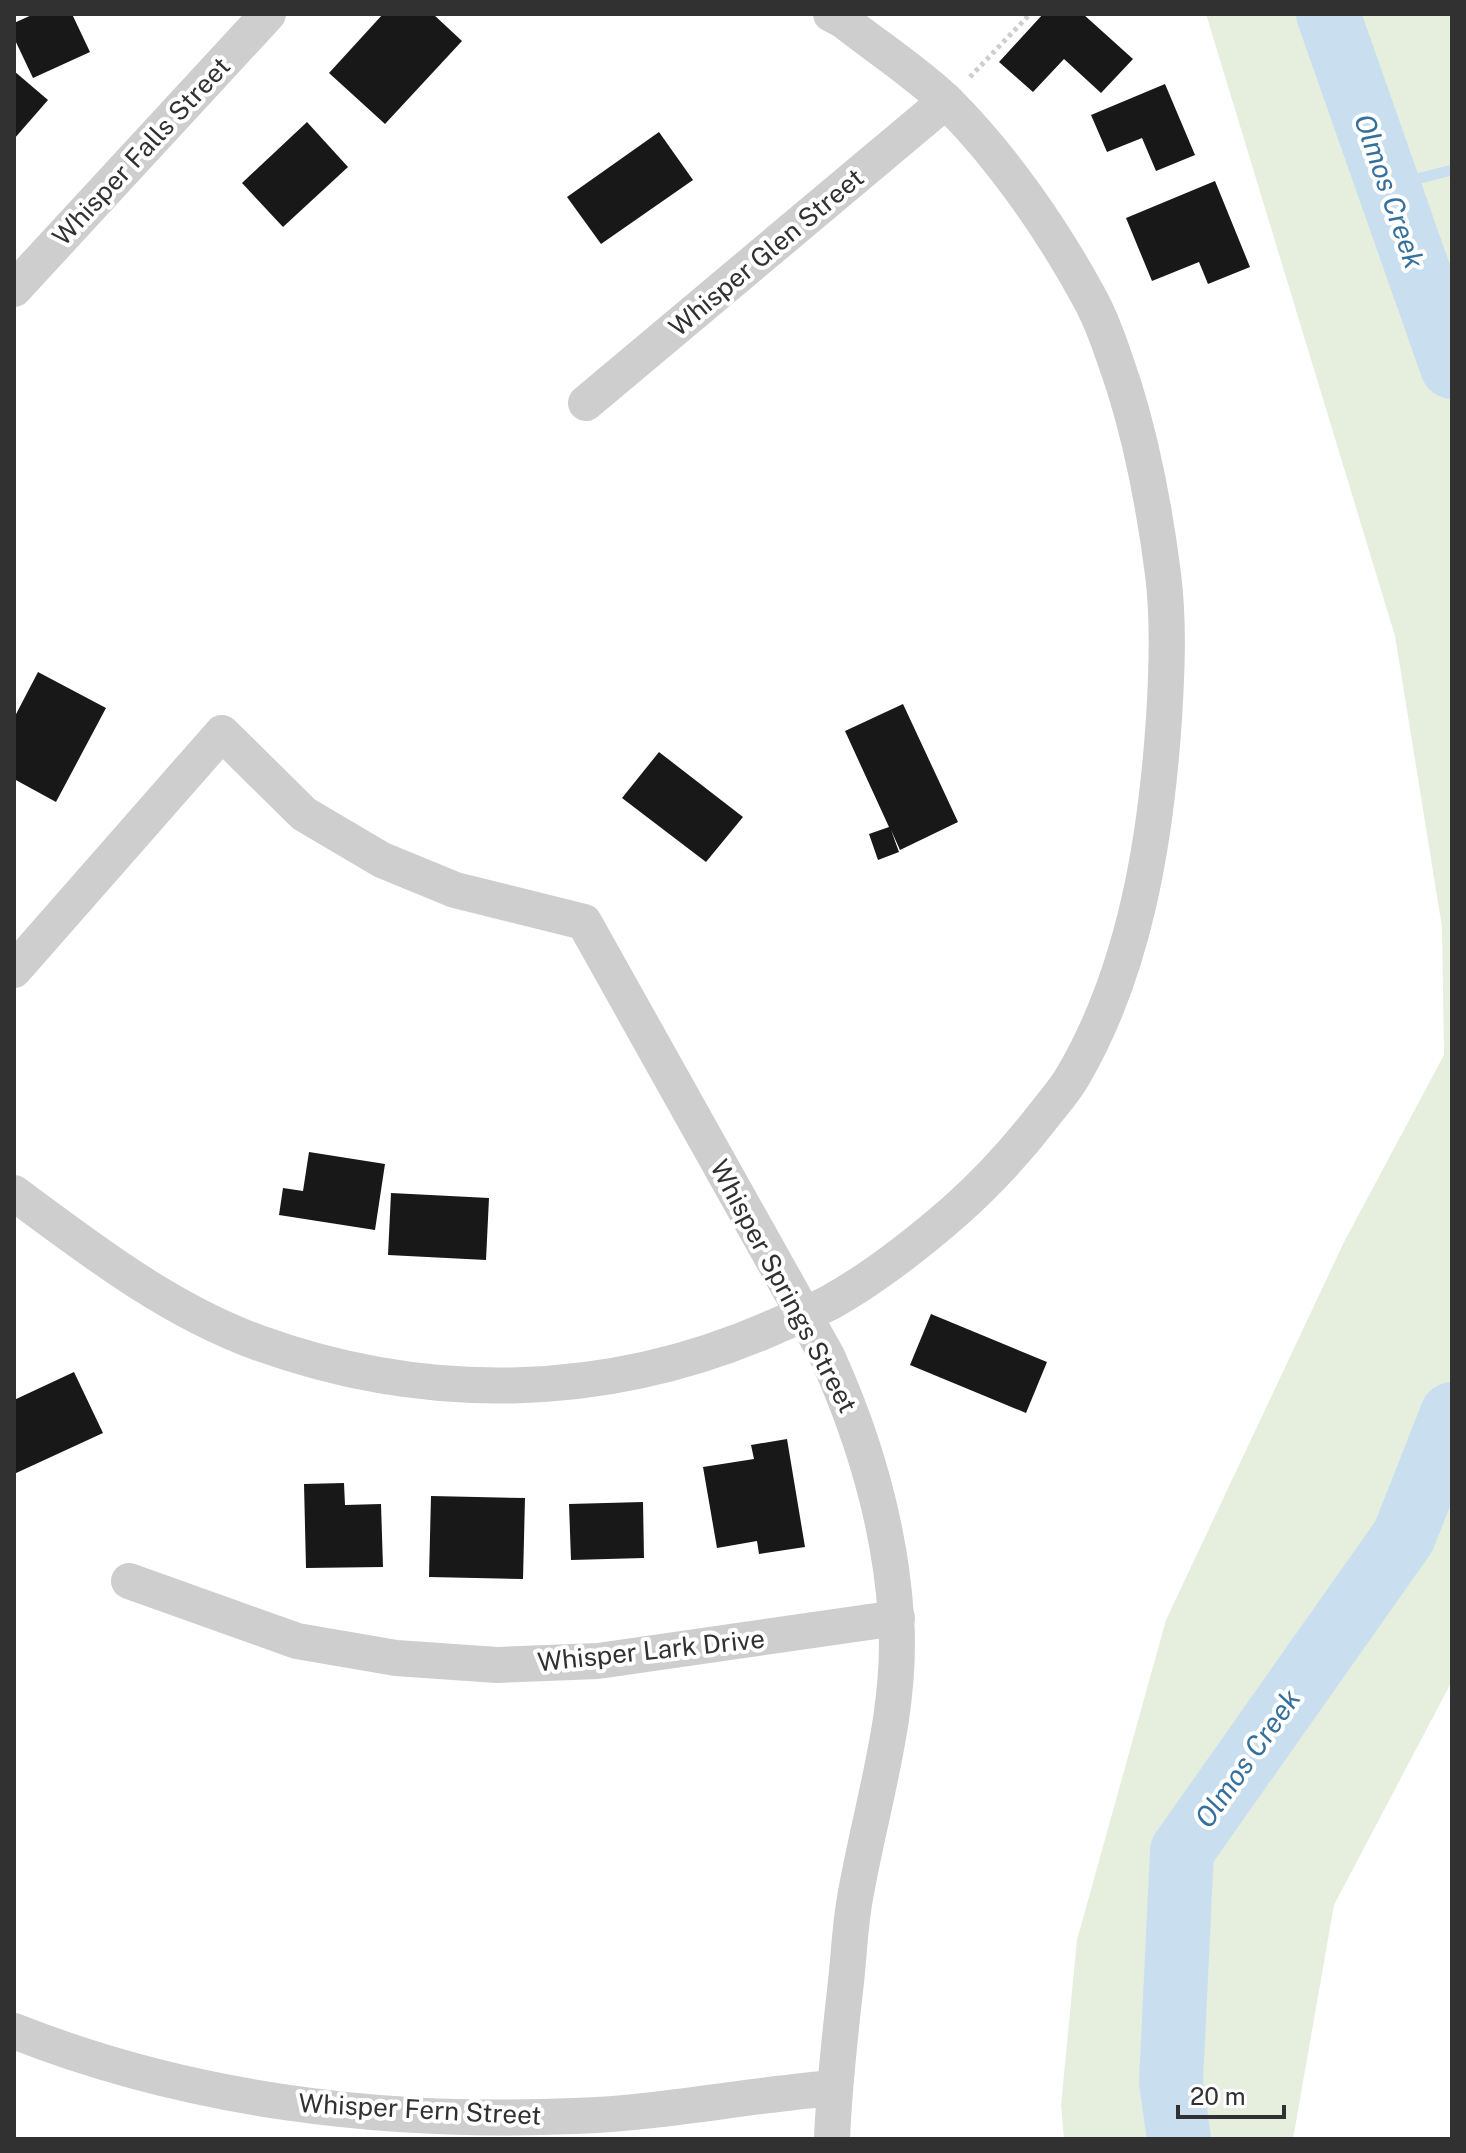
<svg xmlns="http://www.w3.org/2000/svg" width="1466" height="2153" font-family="'Public Sans',sans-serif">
<rect width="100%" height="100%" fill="#fff"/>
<polygon fill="#e6efde" points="1206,14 1452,14 1452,1681 1334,1905 1293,2139 1064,2139 1061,2105 1077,1940 1166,1620 1344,1242 1444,1055 1442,927 1395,636"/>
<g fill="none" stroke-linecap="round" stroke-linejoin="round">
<polyline stroke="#c9dff0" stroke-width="11" points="1389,186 1452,170"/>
<g stroke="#c9dff0" stroke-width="64">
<polyline points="1328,14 1452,367"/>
<polyline points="1179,2139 1171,2082 1182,1851 1404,1536 1452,1414"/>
</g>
</g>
<g fill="#181818">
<polygon points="34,14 72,14 90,52 33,78 14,38 14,23"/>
<polygon points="383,14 433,14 462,41 385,124 329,73"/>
<polygon points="1043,14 1083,14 1133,59 1101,93 1064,59 1033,92 999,62"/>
<polygon points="14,71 48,100 14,139"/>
<polygon points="1165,84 1195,155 1156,171 1142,138 1107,152 1091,115"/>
<polygon points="307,122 348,167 283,227 242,183"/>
<polygon points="659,132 693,180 601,244 567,197"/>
<polygon points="1215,181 1250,267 1208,284 1199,262 1152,281 1126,218"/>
<polygon points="38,672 106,708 56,802 14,779 14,718"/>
<polygon points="903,704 958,822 900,850 891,830 899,852 878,860 869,834 889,827 845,731"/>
<polygon points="659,752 743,817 706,862 622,798"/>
<polygon points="309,1152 385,1164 375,1230 279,1215 283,1188 303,1191"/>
<polygon points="391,1193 489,1198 486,1260 388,1255"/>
<polygon points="931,1314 1047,1362 1026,1413 910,1365"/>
<polygon points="74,1372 103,1433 14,1474 14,1400"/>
<polygon points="787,1439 805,1547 759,1554 757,1541 717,1548 703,1467 754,1459 751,1445"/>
<polygon points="344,1483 345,1505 381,1504 383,1567 306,1568 304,1484"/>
<polygon points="431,1496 525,1498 523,1579 429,1577"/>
<polygon points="643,1502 644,1558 571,1560 569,1504"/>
</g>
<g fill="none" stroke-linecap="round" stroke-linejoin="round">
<polyline stroke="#cecece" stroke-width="5" stroke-dasharray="4 4" stroke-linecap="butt" points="970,77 1030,14"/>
<g stroke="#cecece" stroke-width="36">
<polyline points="14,289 268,14"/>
<polyline points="586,403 946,101"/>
<path d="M14,970L222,733L304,814L382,860L455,890L584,922L827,1356C865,1440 890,1525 896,1617C903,1712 871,1806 855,1898C850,1926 849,1954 846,1982C840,2035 834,2086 832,2139"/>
<path d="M14,1193C91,1250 168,1310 259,1343C428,1404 609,1400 774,1327C792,1319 811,1312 829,1303C874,1278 916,1245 955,1211C988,1182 1017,1150 1044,1115C1054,1102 1065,1090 1073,1076C1135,970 1156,839 1164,718C1167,671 1169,621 1163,574C1155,511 1143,447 1124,386C1114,357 1104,324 1089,297C1052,229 1002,157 948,103C917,73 878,48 844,21L831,14"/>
<polyline points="129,1581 297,1641 396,1658 497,1665 598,1661 897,1618"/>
<path d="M14,2031C191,2101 385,2124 575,2116C661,2113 748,2095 834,2088"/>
</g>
</g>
<g text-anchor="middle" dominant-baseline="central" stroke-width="8" stroke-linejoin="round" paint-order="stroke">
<g font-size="26" fill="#313131" stroke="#fff">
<text transform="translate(141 151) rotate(-47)">Whisper Falls Street</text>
<text transform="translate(766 252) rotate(-40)">Whisper Glen Street</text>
<text transform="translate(784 1286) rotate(62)">Whisper Springs Street</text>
<text transform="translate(651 1650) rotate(-6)">Whisper Lark Drive</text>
<text transform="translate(420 2109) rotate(3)">Whisper Fern Street</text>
</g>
<g font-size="28" font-style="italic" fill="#36709c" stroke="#fff">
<text transform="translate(1390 191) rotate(71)">Olmos Creek</text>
<text transform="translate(1247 1758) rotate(-55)">Olmos Creek</text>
</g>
</g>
<rect width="1466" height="2153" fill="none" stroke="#313131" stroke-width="32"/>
<path d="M1178 2105v12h106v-12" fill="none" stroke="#313131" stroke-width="4"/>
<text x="1190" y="2105" font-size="24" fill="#313131" stroke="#ffffff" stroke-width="6" paint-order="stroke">20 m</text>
</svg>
